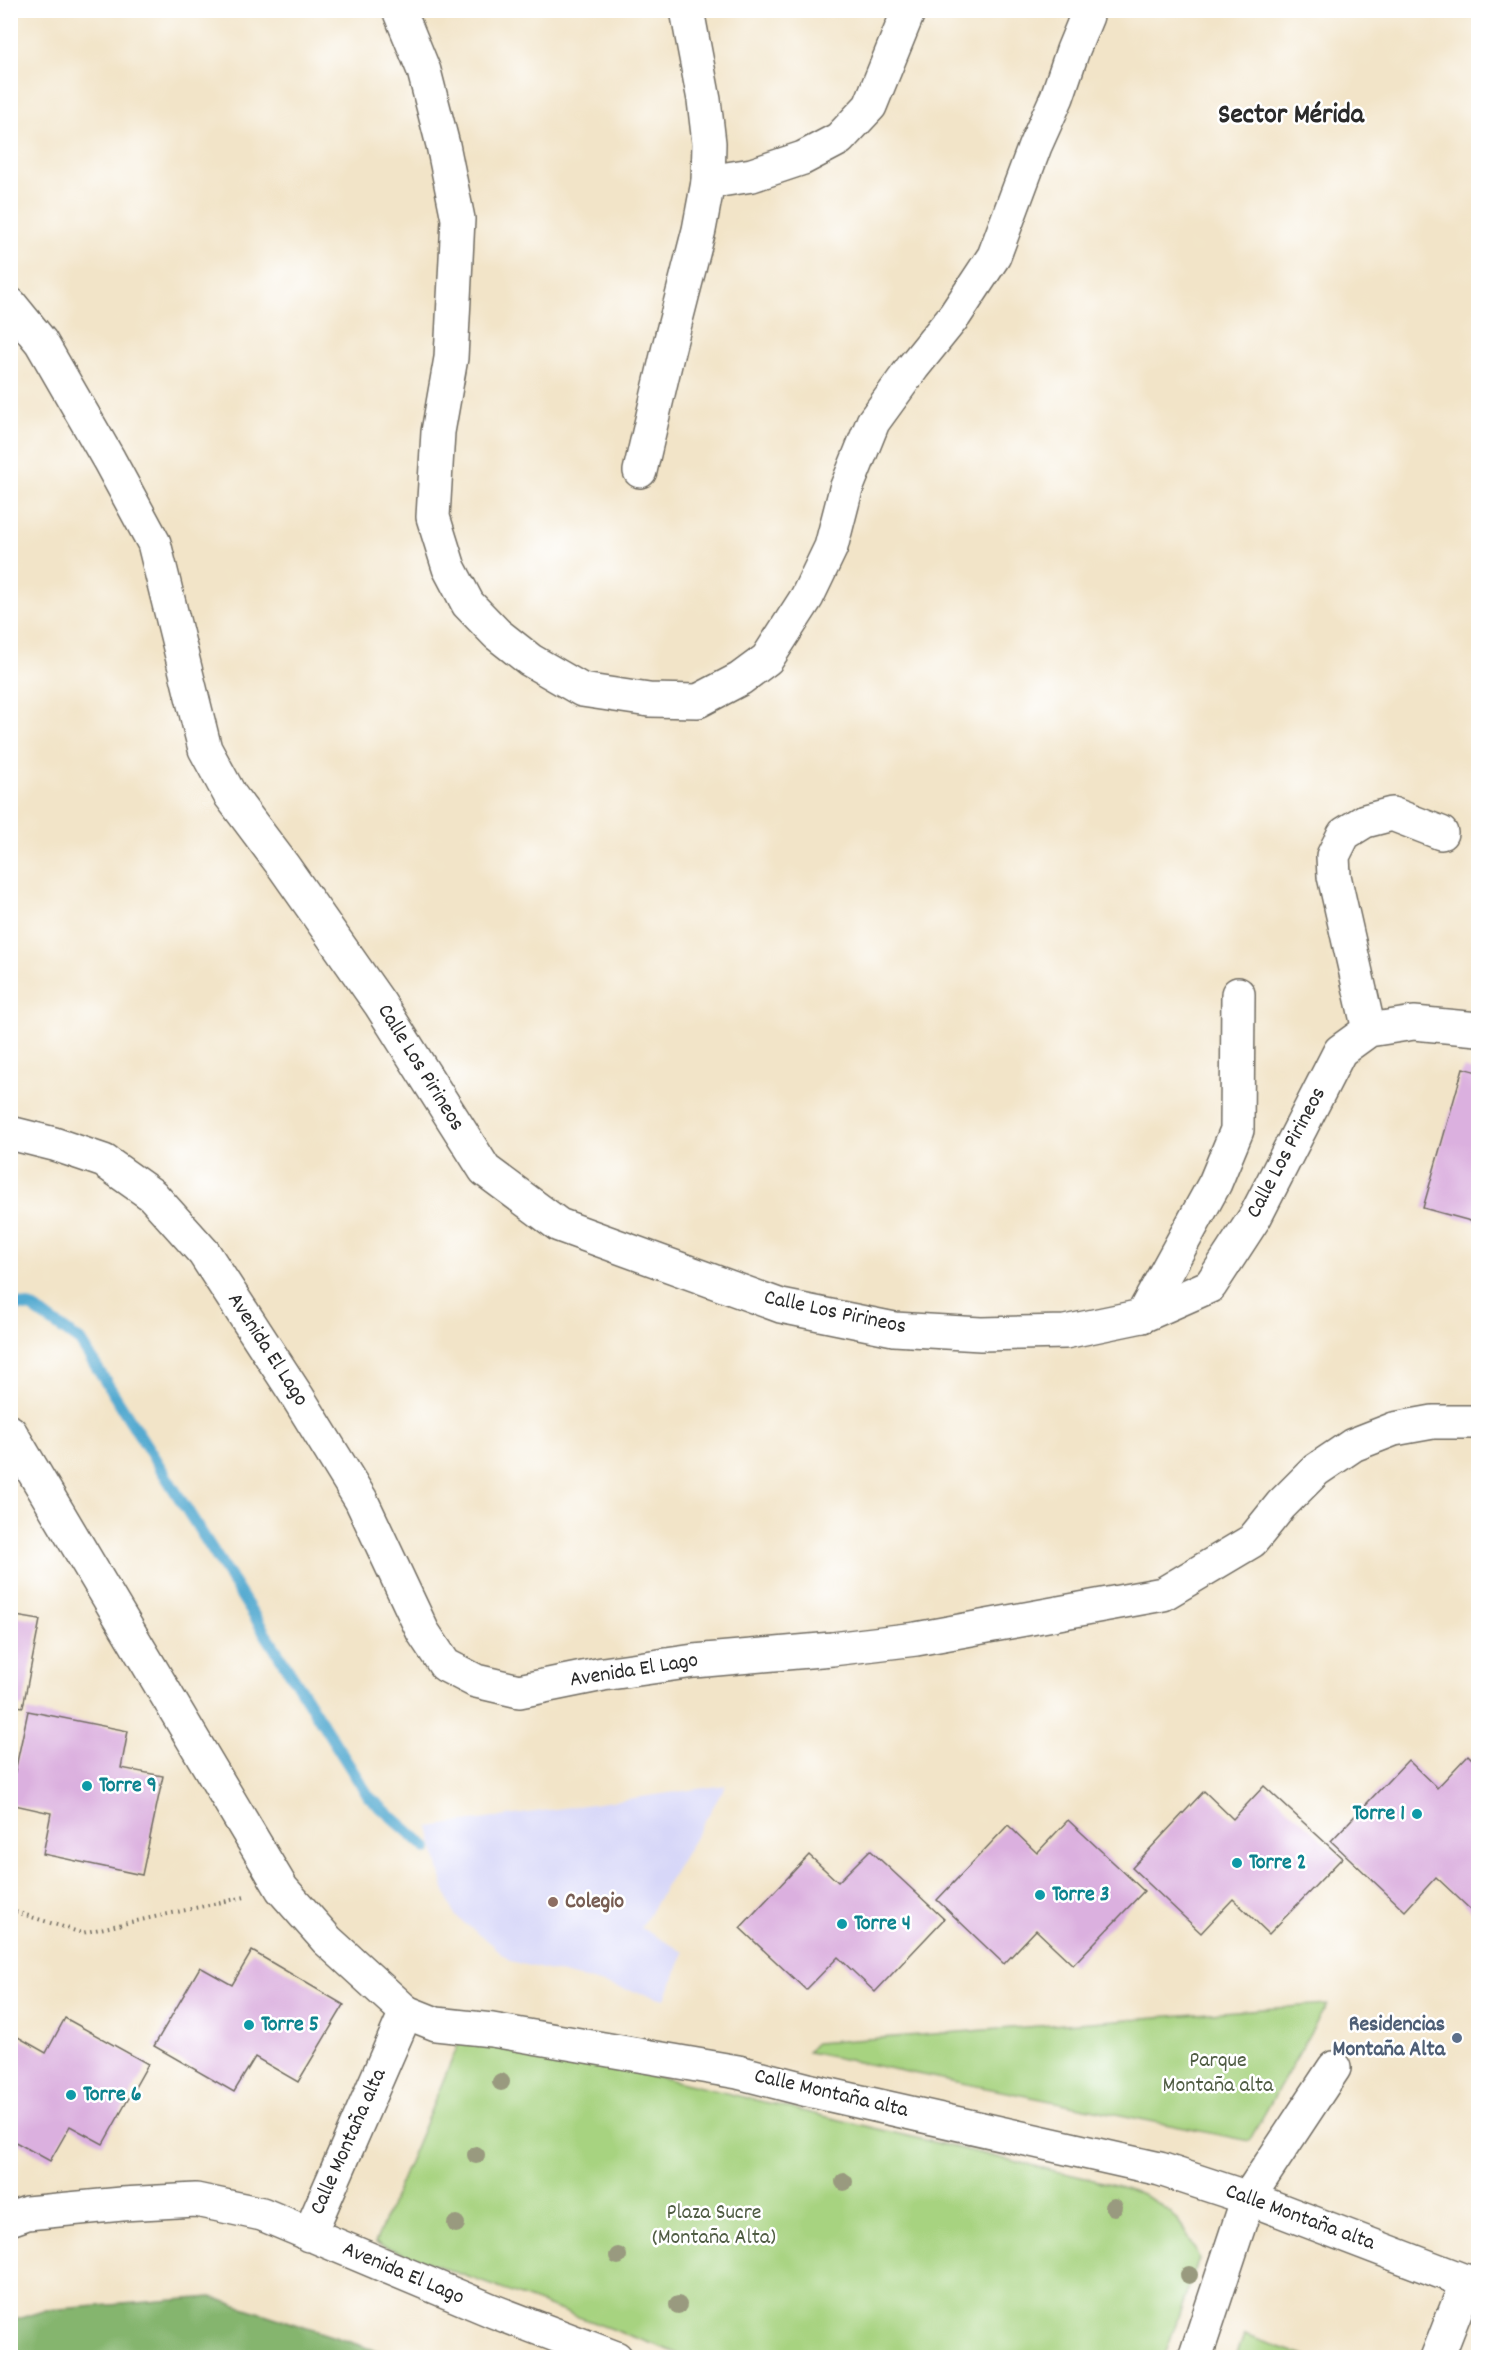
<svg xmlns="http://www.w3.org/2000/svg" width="1489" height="2368" font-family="Dekko,sans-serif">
<rect width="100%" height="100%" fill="#fff"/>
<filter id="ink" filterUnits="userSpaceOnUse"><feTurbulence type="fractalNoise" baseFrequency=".0167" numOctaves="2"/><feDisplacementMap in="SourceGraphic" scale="12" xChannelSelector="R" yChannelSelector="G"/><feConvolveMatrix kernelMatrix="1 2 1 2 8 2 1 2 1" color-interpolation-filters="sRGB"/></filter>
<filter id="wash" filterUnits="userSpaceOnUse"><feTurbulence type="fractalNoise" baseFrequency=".008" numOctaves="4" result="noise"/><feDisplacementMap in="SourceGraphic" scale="24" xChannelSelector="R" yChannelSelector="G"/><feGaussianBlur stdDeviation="1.35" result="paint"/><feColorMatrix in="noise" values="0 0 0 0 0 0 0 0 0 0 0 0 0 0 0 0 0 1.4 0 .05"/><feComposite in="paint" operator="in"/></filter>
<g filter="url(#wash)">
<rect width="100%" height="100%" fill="#f2e4c8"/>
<polygon fill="#d7d7f8" points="726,1785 641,1928 684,1952 665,1999 510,1961 492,1944 455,1916 444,1889 429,1827"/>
<g fill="#a7d380" stroke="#697f56" stroke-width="1.5">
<polygon points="1327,2004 1249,2141 808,2052 815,2043"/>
<path d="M464,2031L1119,2186C1166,2203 1179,2212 1199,2259L1164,2357L691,2358L375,2243Z"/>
<polygon points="1244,2335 1307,2357 1236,2357"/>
</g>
<polygon fill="#85b56e" stroke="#58704c" stroke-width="1.5" points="212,2297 396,2357 11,2357 11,2321 46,2310"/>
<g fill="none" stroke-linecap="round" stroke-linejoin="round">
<polyline stroke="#54aad0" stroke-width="12" points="10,1303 32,1307 80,1341 369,1797 427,1848"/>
</g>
<g id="blocks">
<g fill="#dbb0df">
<polygon points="1463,1068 1478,1072 1478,1223 1423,1208"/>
<polygon points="10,1615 40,1620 23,1707 10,1705"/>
<polygon points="28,1711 128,1731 121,1768 163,1776 142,1875 43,1854 51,1813 10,1804 10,1795"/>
<polygon points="1468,1755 1478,1765 1478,1906 1473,1912 1436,1877 1405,1911 1331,1841 1408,1760 1437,1788"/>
<polygon points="1264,1786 1342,1858 1269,1934 1233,1899 1201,1933 1132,1868 1204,1791 1233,1819"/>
<polygon points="1068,1820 1144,1891 1073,1965 1036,1930 1004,1964 937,1900 1008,1825 1037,1853"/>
<polygon points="870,1850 944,1919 875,1992 838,1957 806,1990 740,1928 809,1855 838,1882"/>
<polygon points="252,1951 344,2005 298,2082 255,2057 234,2092 154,2046 200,1967 232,1985"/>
<polygon points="65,2018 148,2064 103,2144 70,2126 50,2161 10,2139 10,2051 18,2037 46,2053"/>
</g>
</g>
</g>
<g filter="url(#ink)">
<use href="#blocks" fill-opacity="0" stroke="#716c62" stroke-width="1.5"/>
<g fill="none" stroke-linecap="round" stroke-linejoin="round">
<g stroke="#716c62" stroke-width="36">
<g id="minor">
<polyline points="399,10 424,71 443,145 458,219 451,358 438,432 433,517 449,568 468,604 497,634 530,660 582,690 649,700 698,701 740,679 767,659 807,597 831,547 846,489 873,422 913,367 955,315 994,256 1035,146 1057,97 1073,50 1087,16 1087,10"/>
<polyline points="687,10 704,100 709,143 708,182 752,175 803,158 839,139 870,106 909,10"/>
<polyline points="10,304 41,342 109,460 154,543 205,749 230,795 284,867 380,1004 485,1170 559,1225 781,1306 894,1329 981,1334 1065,1332 1142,1316 1210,1286 1255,1217 1340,1051 1369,1030 1414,1023 1478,1029"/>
<polyline points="640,471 669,347 699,230 708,182"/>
<polyline points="1369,1030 1334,876 1333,856 1344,834 1365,821 1392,814 1441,833"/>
<polyline points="10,1133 54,1144 104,1161 152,1195 204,1253 297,1396 361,1500 423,1632 445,1665 476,1681 519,1691 603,1674 694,1661 832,1649 916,1639 1163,1594 1252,1541 1281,1505 1316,1470 1353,1445 1394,1429 1433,1422 1478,1422"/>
<polyline points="1142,1316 1215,1183 1237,1130 1238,994"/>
<polyline points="10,1432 282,1889 327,1940 406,2012"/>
<polyline points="10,2219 27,2213 122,2204 196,2200 262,2214 493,2311 616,2358"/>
<polyline points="309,2235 406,2012 436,2024 492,2030 738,2072 808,2090 1160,2169 1248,2198 1478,2286"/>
<polyline points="1195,2358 1248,2198 1334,2068"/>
<polyline points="1437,2358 1467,2281"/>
</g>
</g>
<polyline stroke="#716c62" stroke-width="4" stroke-dasharray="1.5 4.5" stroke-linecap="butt" points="10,1910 82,1933 245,1897"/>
<use href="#minor" stroke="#fff" stroke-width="33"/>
</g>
<g fill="#999a7f">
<circle cx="501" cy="2082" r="9"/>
<circle cx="476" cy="2155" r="9"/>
<circle cx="844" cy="2182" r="9"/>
<circle cx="1114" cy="2207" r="9"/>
<circle cx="456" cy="2224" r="9"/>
<circle cx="618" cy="2256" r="9"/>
<circle cx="1189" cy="2275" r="9"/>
<circle cx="678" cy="2305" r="9"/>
</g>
</g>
<g fill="#0f9aa8" stroke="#fff" stroke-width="2">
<circle cx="87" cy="1786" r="6"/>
<circle cx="1417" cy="1814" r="6"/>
<circle cx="1237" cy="1863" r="6"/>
<circle cx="1040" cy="1895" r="6"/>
<circle cx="842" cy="1924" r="6"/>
<circle cx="249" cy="2025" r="6"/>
<circle cx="71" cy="2095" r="6"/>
</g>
<circle fill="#8d6e63" stroke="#fff" stroke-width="2" cx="553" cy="1902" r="6"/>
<circle fill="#5c6f8a" stroke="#fff" stroke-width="2" cx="1457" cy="2038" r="6"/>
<g text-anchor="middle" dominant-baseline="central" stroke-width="5" stroke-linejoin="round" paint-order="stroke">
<g font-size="22" fill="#2b2b2b" stroke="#fff">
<text transform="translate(420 1068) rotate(58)">Calle Los Pirineos</text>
<text transform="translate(1287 1153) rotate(-62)">Calle Los Pirineos</text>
<text transform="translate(835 1313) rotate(12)">Calle Los Pirineos</text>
<text transform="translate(267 1350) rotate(57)">Avenida El Lago</text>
<text transform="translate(634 1671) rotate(-9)">Avenida El Lago</text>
<text transform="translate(831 2094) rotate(13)">Calle Montaña alta</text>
<text transform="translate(349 2142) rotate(-66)">Calle Montaña alta</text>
<text transform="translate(1300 2218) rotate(20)">Calle Montaña alta</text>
<text transform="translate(403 2274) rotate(23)">Avenida El Lago</text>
</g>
<g font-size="22" font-weight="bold" fill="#0d838f" stroke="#fff" text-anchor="start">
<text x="99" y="1786">Torre 9</text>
<text x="1405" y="1814" text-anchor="end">Torre 1</text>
<text x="1249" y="1863">Torre 2</text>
<text x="1052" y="1895">Torre 3</text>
<text x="854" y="1924">Torre 4</text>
<text x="261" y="2025">Torre 5</text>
<text x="83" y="2095">Torre 6</text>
</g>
<g font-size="22" font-weight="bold" fill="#785e54" stroke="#fff" text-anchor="start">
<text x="565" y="1902">Colegio</text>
</g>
<g font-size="22" font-weight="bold" fill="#4e5e75" stroke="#fff" text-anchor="end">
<text x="1445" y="2025">Residencias<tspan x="1445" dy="25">Montaña Alta</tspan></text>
</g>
<g font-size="22" fill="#505d44" stroke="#fff">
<text x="1218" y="2061">Parque<tspan x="1218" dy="25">Montaña alta</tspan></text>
<text x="714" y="2213">Plaza Sucre<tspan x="714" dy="25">(Montaña Alta)</tspan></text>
</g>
<g font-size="28" font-weight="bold" fill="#2b2b2b" stroke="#fff">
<text x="1291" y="117">Sector Mérida</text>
</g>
</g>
<rect width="1489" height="2368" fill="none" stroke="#fff" stroke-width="36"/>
</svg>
